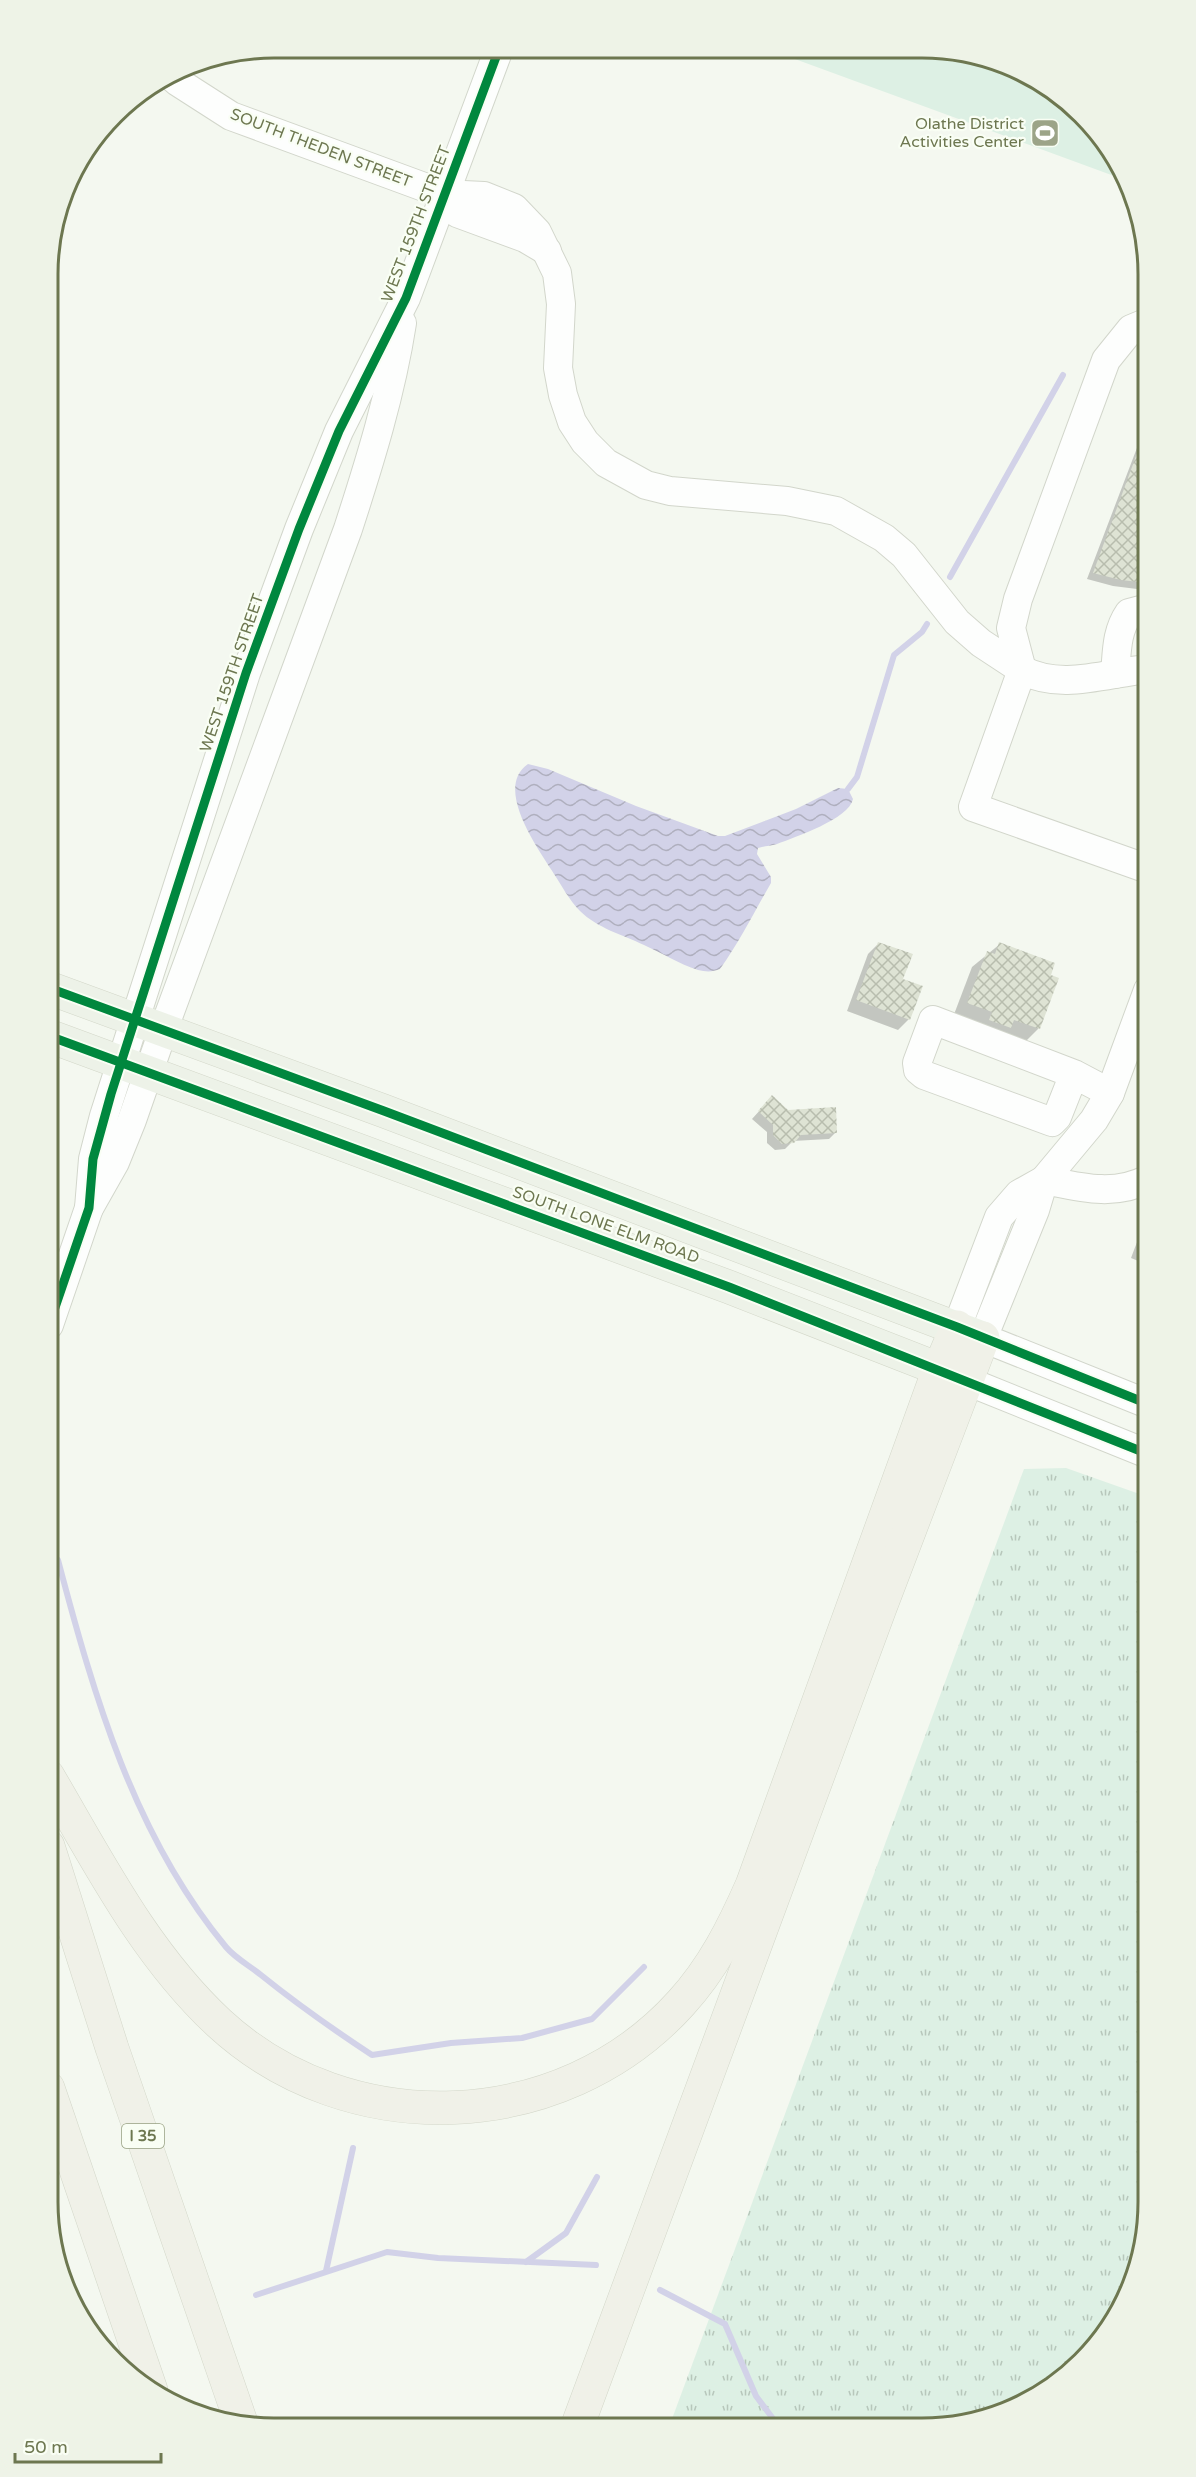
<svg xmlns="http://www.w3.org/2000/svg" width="1196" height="2477" font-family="'Varela Round',sans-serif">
<defs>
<pattern id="grass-tufts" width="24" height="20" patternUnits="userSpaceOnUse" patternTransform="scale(1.5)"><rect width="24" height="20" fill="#ddf0e4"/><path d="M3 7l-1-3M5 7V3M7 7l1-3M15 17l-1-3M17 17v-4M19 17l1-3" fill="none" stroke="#b7c7bb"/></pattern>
<pattern id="water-waves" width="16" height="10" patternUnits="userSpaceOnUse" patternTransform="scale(1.5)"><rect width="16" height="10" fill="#d2d2e8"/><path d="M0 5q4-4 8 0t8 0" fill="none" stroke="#afafbe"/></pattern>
<pattern id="building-cross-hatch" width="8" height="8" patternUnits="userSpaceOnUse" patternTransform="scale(1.5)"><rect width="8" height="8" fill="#dee3d4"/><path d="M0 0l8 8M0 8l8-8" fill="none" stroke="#b8bdae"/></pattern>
</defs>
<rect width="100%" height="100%" fill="#f4f8f0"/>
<polygon fill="url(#grass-tufts)" points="1066,1468 1148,1497 1147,2218 1131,2289 1101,2341 1048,2391 981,2421 922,2429 669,2427 1024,1469"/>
<polygon fill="#ddf0e4" points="773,51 966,52 1022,71 1071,104 1118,161 1125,180"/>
<path fill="url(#water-waves)" d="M528,764L548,769L636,806L718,836H725L796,809L838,788L848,789L853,799C849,819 795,837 777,844C770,846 764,846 758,848L757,854L771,877V883C754,912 740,941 720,969C713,972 706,972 698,970C679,964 662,953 644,945C623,935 597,928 580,911C569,900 562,886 554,874C539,850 493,788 528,764Z"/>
<g fill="#0003">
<polygon points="315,48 355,48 344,59"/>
<polygon points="1148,419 1148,600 1137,598 1137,589 1113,586 1087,579"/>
<polygon points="879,943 902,980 909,1019 898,1030 847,1011 868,954"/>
<polygon points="1000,944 1039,1028 1024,1043 953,1017 972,967"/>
<polygon points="772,1097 787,1111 836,1132 829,1139 793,1141 785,1149 775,1150 767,1143 767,1132 752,1119"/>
<polygon points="1148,1213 1148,1265 1131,1258"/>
</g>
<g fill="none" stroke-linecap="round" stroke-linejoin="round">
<g stroke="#d2d2e8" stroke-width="6">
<polyline points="950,577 1063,375"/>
<polyline points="848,789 857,777 894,655 922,632 927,624"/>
<path d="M58,1560C94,1696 134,1836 226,1947C235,1958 250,1966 261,1975C297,2004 334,2030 372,2055L451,2043L522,2038L592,2019L644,1967"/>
<polyline points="526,2262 566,2233 597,2177"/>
<polyline points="326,2271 353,2148"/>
<polyline points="660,2290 725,2324 756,2396 780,2428"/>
<polyline points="256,2295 387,2252 438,2258 596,2265"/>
</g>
</g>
<g fill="url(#building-cross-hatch)">
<polygon points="1146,429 1148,430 1148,583 1121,580 1093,573"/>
<polygon points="878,942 913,954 903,979 923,986 910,1020 856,1000"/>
<polygon points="999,942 1055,963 1051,975 1059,978 1040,1029 1014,1020 1011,1028 989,1020 992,1012 967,1003 987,951 995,954"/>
<polygon points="772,1095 788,1110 836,1107 837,1133 801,1135 794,1143 782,1144 773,1135 773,1125 758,1111"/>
</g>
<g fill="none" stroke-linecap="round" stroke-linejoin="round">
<g stroke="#d2d6cb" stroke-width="30">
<g id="minor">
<polyline points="171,76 178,82 231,116 443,194 484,196 514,208 537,232 557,273 561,304 558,368 563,395 572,422 585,442 606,463 646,485 670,491 787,501 836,511 884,538 904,555 957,622 981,643 1022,670 1011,628 1018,599 1106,360 1131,329 1148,322"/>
<polyline points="443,194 457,213 525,238 547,251"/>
<path d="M1115,674C1117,652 1116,632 1129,613L1148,608"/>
<path d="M1148,869L973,807L1022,670C1062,691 1106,673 1148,669"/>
<polyline points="1074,1074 1057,1117 1052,1122 924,1075 918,1070 917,1063 933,1020 1074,1074 1110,1093"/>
<polyline points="1044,1180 1035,1210 983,1338 1148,1404"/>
<path d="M1044,1180C1079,1187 1114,1197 1148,1179"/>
<polyline points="89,1208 93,1159 104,1116 246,673 299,529 339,431 406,298 499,49"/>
<path d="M49,1325L89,1208L115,1162L132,1120L164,1028L348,529C370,461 391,394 402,323"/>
<polyline points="957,1327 999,1217 1019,1194 1044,1180 1094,1120 1110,1093 1148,990"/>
<polyline points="947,1373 1148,1454"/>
</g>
</g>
<g stroke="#d3d7c9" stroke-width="34">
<g id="major">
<polyline points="49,988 384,1111 982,1338"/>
<polyline points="49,1036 729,1287 939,1369"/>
</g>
</g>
<g stroke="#d3d7c9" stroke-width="34">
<g id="highway">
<path d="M48,1776C99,1863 145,1954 219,2023C349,2143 562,2135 681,2003C713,1968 733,1928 752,1885L939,1369L957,1327"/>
<polyline points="48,1846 112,2048 242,2425"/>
<polyline points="48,2088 151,2390"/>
<polyline points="577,2427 880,1608 983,1338"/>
</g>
</g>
<use href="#minor" stroke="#fdfefd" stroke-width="28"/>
<use href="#major" stroke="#edf2e8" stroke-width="33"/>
<use href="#highway" stroke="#f0f1e8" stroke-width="33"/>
<g stroke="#f9fef4" stroke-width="13">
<g id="cycleway">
<polyline points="49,988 384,1111 957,1327 1148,1404"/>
<polyline points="49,1036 729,1287 1148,1454"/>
<polyline points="49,1325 89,1208 93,1159 111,1094 246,673 299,529 339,431 406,298 499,49"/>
</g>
</g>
<use href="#cycleway" stroke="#00873e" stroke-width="9"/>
</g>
<defs>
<g id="stadium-square" transform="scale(1.5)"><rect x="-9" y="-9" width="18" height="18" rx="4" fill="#9ca488" stroke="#f9fef4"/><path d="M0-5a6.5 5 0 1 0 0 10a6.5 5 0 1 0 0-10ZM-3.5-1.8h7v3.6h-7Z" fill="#fff"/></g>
</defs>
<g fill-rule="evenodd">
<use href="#stadium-square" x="1045" y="133"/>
</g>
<g text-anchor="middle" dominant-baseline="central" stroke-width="4.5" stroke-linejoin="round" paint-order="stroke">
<rect fill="#f9fef4" stroke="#97a081" stroke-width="1.5" x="122" y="2124" width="42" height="24" rx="4.5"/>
<g font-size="15" font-weight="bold" fill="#6d7750">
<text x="143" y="2136">I 35</text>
</g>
<g font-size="16" fill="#6d7750" stroke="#f9fef4" text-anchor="end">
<text x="1024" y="124">Olathe District<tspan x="1024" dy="18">Activities Center</tspan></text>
</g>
<g font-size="16" fill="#6d7750" stroke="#f9fef4">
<text transform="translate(321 148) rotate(21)">SOUTH THEDEN STREET</text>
<text transform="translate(416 224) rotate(-69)">WEST 159TH STREET</text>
<text transform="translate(232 673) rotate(-71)">WEST 159TH STREET</text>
<text transform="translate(606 1225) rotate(20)">SOUTH LONE ELM ROAD</text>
</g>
</g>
<path d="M0 0H1196V2477H0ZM274 58H922A216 216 0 0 1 1138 274V2202A216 216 0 0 1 922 2418H274A216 216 0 0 1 58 2202V274A216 216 0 0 1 274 58Z" fill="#eef3e7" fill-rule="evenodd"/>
<path fill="none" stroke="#6d7750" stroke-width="3" d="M274 58H922A216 216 0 0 1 1138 274V2202A216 216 0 0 1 922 2418H274A216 216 0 0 1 58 2202V274A216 216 0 0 1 274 58Z"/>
<path d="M15 2453v9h146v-9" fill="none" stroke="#6d7750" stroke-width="3"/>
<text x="24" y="2453" font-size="18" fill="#6d7750" stroke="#f9fef4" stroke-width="4.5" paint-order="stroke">50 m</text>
</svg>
